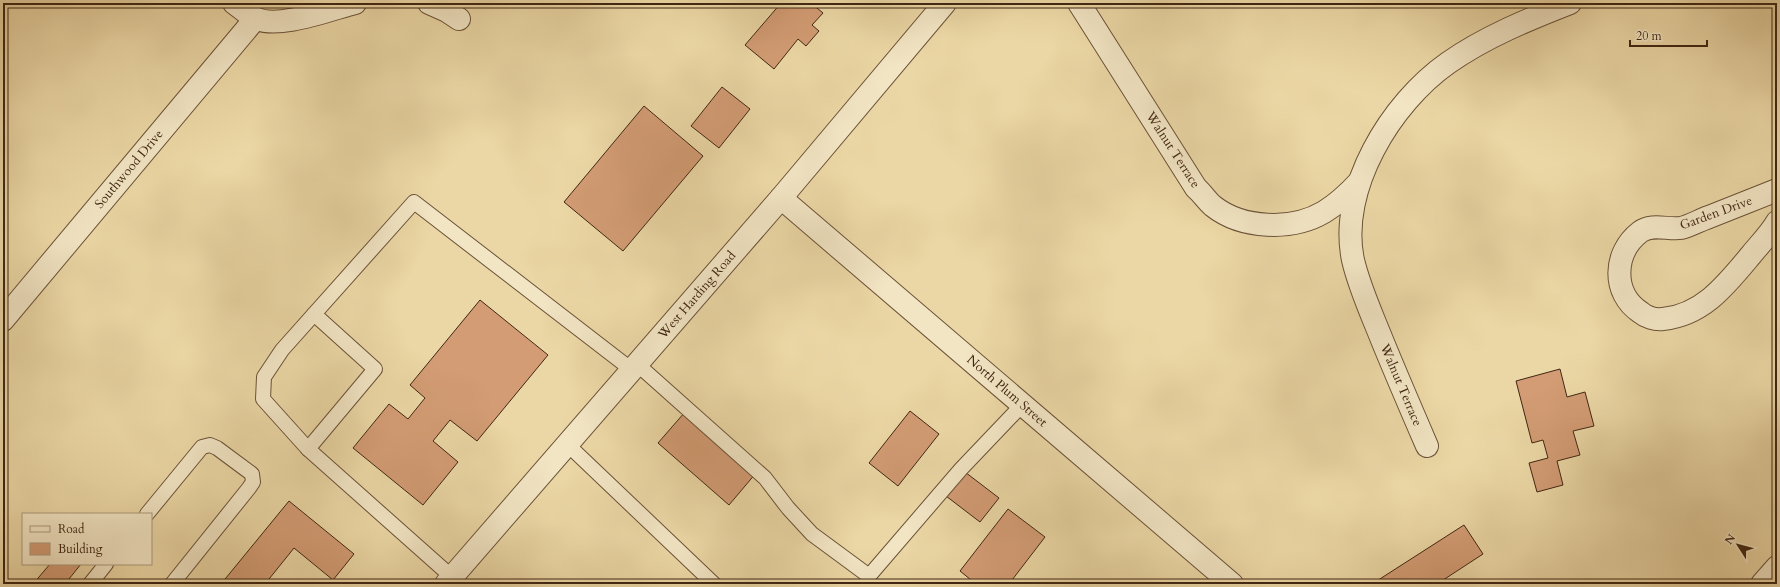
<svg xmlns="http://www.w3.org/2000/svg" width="1780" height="587" font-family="Cardo,serif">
<rect width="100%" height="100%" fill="#ebd7a5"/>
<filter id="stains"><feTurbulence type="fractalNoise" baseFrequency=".005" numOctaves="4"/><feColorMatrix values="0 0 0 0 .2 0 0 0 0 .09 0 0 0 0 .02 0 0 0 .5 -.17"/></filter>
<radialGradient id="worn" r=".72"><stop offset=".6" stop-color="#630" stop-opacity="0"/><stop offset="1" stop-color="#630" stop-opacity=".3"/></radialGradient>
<g fill="#d39c74" stroke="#402613">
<polygon points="781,3 811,3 823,13 812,25 819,31 806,46 798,39 774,69 745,45"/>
<polygon points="722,87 750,109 719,148 691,126"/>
<polygon points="644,106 703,156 623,251 564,202"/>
<polygon points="480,300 548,355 477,441 450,420 433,441 458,462 423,505 353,448 389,404 408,419 425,398 410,385"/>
<polygon points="1560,369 1567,397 1585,392 1594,426 1573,431 1580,455 1557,461 1563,485 1537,492 1529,463 1548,458 1543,440 1532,443 1516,381"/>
<polygon points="910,411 939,434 898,486 869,463"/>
<polygon points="685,412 756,473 729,505 658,443"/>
<polygon points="965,472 999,498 980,522 946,496"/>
<polygon points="289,501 354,554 333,580 294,548 265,584 221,584"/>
<polygon points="1008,509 1045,537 1009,584 976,584 960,571"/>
<polygon points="1464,525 1483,554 1437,584 1372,584"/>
<polygon points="50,564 81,564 65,584 33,584"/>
</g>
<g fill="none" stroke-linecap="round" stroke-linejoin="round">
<g stroke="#6b5238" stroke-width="16">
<g id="service">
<polyline points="637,364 765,478 788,508 812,534 869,576 961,469 1022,405"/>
<polyline points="567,444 714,584"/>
<polyline points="308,449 375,369 314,314"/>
<polyline points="147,514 202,447 210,445 217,448 252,474 253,482 249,488 172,584"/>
<polyline points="452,577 308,449 263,399 264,377 282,350 414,202 632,370"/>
<polyline points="90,584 106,564"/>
</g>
</g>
<g stroke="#6b5238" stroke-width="24">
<g id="minor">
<path d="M234,3C241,8 247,14 255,18C277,30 331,9 355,3"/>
<polyline points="429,3 447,11 459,19"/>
<path d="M1079,3L1196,188C1202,193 1207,201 1213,206C1242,229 1292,231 1324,212C1337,204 1349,193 1359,182"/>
<path d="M1777,190C1754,199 1732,208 1709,217C1700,220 1690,226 1681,228C1668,230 1652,223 1640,232C1613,253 1612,293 1640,312C1646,317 1655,320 1663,319C1703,315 1726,285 1751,255C1759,245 1770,234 1777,222"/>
<polyline points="781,198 1232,584"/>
<polyline points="3,320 255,19"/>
<path d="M1427,446C1411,409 1395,372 1380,335C1370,310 1359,286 1353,260C1338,189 1391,103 1448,63C1485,37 1529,19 1570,3"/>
<polyline points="1762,584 1777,567"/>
</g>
</g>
<g stroke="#6b5238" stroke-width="24">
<polyline id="tertiary" points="446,584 781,198 945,3"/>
</g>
<use href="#service" stroke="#f2e5c4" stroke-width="14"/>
<use href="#minor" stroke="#f2e5c4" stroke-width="22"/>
<use href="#tertiary" stroke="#f2e5c4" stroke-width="22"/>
</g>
<g text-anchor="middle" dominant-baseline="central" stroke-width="4" stroke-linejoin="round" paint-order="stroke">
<g font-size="13" fill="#402613" stroke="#f2e5c4">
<text transform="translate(1173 150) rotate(57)">Walnut Terrace</text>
<text transform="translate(129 169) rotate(-50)">Southwood Drive</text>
<text transform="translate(1716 213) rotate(-20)">Garden Drive</text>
<text transform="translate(697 295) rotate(-49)">West Harding Road</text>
<text transform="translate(1401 385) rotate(67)">Walnut Terrace</text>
<text transform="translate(1007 391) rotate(41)">North Plum Street</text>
</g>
</g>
<rect width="1780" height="587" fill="none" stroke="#ebd7a5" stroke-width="16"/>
<rect x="4" y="4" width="1772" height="579" fill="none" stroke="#402613" stroke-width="2"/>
<rect x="8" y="8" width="1764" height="571" fill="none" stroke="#402613"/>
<rect x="22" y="513" width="130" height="52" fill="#f2e5c4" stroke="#ab997d"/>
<rect x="30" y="526" width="20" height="6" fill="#f2e5c4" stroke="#ab997d"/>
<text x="58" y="533" font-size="12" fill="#402613">Road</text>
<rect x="30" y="543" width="20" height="12" fill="#d39c74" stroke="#ab997d"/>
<text x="58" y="553" font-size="12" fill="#402613">Building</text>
<g transform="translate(1738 545) rotate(306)" stroke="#f2e5c4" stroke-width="3" paint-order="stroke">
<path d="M0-3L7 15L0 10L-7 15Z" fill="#402613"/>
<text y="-6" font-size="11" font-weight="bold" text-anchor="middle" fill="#402613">N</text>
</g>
<path d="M1630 40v6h77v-6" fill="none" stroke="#402613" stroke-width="2"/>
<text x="1636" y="40" font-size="12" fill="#402613" stroke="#f2e5c4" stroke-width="3" paint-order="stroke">20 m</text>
<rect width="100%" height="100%" filter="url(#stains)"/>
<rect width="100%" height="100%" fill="url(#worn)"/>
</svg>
